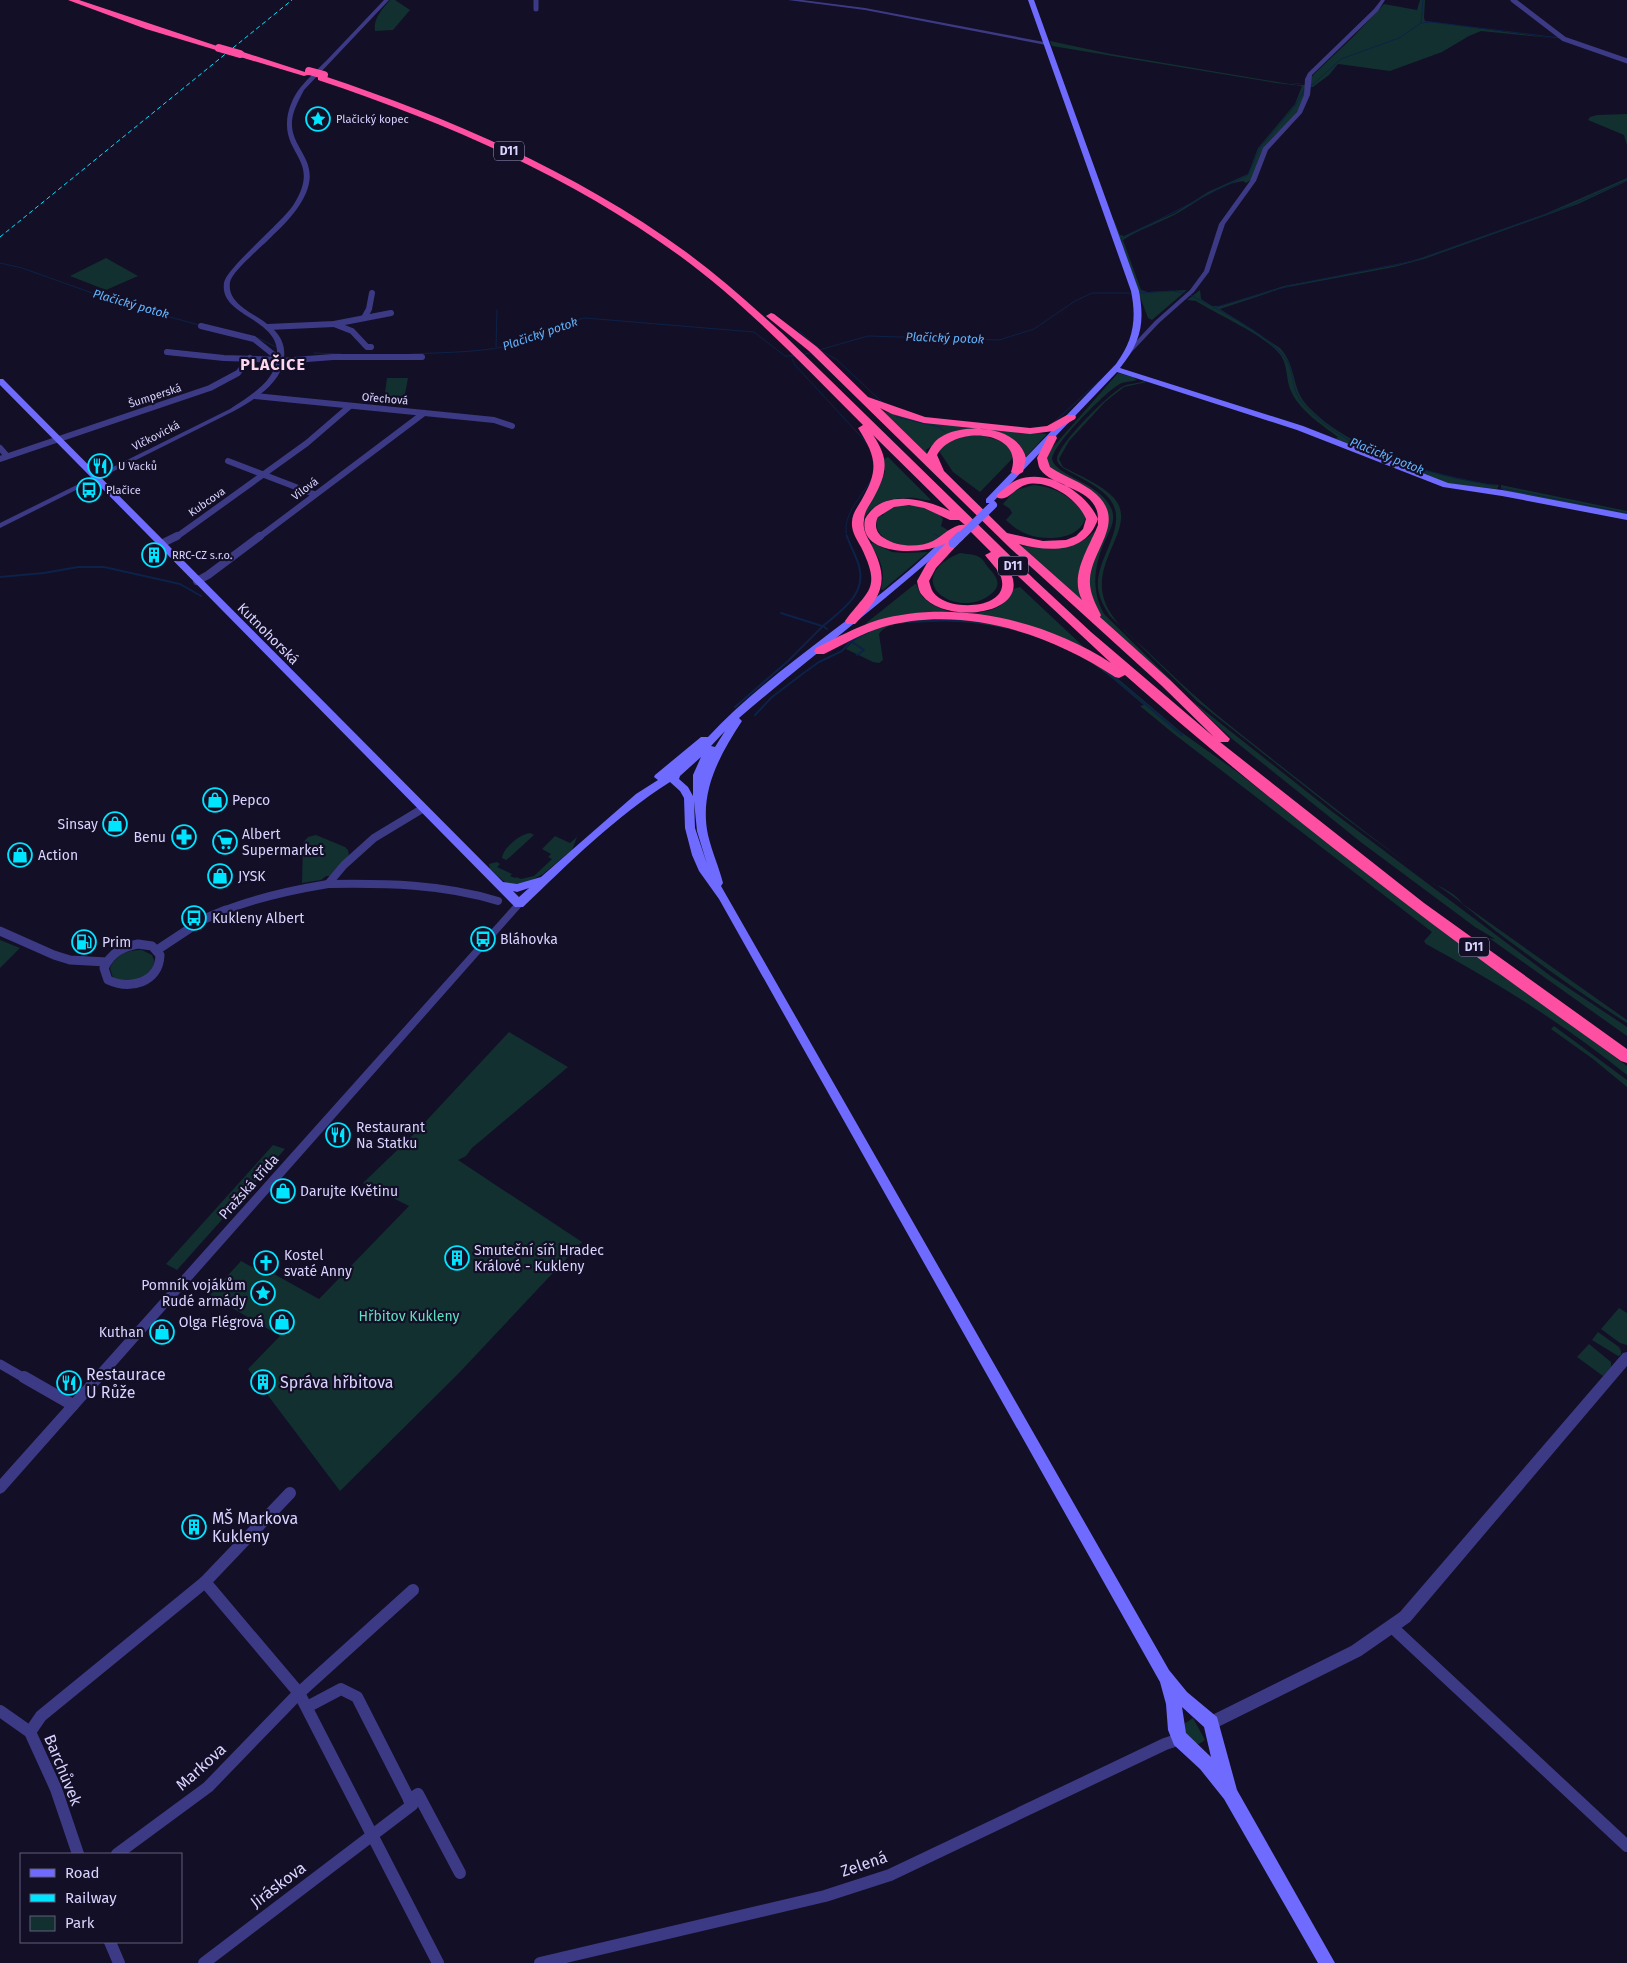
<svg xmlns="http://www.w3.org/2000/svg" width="1627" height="1963" font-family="'Fira Sans',sans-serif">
<rect width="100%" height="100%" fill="#130f26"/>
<g fill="#12302f">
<path d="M390,0H395L410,10L393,30L375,31C373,19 382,9 390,0Z"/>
<polygon points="1420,0 1425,0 1424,18 1425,21 1552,38 1481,31 1469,36 1442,52 1390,71 1338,64 1329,75 1313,87 1310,87 1311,78 1314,74 1354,36 1384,4 1417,10"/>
<path d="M1050,41L1111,54L1265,80L1290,84L1304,83L1291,85H1305C1307,114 1278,128 1264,148C1257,158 1257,170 1251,180L1246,183L1243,181C1217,185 1198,202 1176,214C1159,223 1140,229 1123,240L1141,290L1148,292L1187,290L1152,320L1148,318L1111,220H1114L1120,235L1124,236L1175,213L1208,192L1248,174L1258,148L1295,104L1302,86L1276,83L1052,46Z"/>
<polygon points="1627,114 1627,145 1624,135 1588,120 1590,117 1597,115"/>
<path d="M1627,178V181L1578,204L1424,259L1394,267L1283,288L1220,309L1280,348C1297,367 1291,385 1305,403C1343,448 1441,481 1499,485L1497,489L1445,483L1340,441L1336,438L1338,437C1322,425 1299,410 1291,391C1285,378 1289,364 1278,352C1262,334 1218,315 1196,301L1187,300L1200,290L1201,299L1212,306H1221L1284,286L1397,265L1421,258L1545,214Z"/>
<polygon points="106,258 138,276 106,290 70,276"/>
<path d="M1118,373L1133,377L1137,380C1131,382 1124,381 1118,385C1104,394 1054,443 1052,459C1056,477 1101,482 1112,510C1116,522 1109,532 1104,543C1094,567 1091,590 1104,614L1191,700L1330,810L1552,977L1627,1027V1036L1489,938L1495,939L1475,927L1362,843L1231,738L1103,620L1096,612L1086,589L1104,507L1048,468L1046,455Z"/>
<polygon points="387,378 408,378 404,399 384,400"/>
<path d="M1144,381L1147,382L1124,387L1105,402L1069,441L1059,459L1063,467C1080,476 1101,484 1114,498C1142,530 1076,568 1114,618C1123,631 1135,640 1146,650C1171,674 1195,697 1222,719C1292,775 1362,830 1434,884C1446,889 1455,894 1463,904L1627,1020V1023C1583,995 1540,964 1497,932C1476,916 1456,896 1433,883L1336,811L1198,702L1110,616C1104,607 1099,598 1098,588C1095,557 1132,524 1108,497C1096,484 1078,477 1063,468C1060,465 1057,463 1057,459C1058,444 1108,395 1122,387C1128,383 1137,384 1144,381Z"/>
<path d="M882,411C936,426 992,429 1047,434L1026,457C1017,428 972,426 948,434C938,438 934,445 926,450L927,454Z"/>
<path d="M979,435C994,438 1006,441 1015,454L1010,461L980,492L953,472L939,451C948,438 964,436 979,435Z"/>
<path d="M888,457L931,500C926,501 921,499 915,498C895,497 873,501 863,520V513L885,472L884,459Z"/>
<path d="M1033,485C1055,486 1074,498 1086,516C1081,540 1047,541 1029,535C1020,532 1012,526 1006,520L1012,513L1010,509L1003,504L1014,491Z"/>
<polygon points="1501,485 1627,511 1627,515 1510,492 1501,489"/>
<path d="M905,504C918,506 936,508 943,519L941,526L949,531C939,539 928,546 914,547C897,548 868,536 879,515L882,516L884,514L881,513L892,507Z"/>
<path d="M1095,531C1096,534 1092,539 1090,544C1077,568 1075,578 1084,605L1020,546C1048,548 1073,553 1095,531Z"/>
<path d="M873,543L892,552L904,553L928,552L883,590L881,589C886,570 880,559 870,544Z"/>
<path d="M960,553C966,554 975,554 979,557C982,558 985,563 987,566C995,575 1004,584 991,594C957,622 898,579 960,553Z"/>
<path d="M915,584L917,585C920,602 941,610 956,613L900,615L865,624Z"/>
<path d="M1020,587L1086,649L969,613C987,613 1007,608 1013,589Z"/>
<path d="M944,619L990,623L1054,641L1110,672L1181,732L1236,771L1380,884L1627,1066V1075C1564,1024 1496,982 1426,944L1424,941L1432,932L1174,734L1140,706L1144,705C1127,691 1111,676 1093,664C1043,632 980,618 921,622C907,623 888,621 879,634L883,660L879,663L873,662L846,649C867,622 911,620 944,619Z"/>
<path d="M530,833L534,835L510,857L506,860L502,858C503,848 520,834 530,833Z"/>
<polygon points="316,835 345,847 348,850 349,855 330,876 326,876 321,880 302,883 303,843 308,837"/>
<polygon points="555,836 570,843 577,837 572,850 543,874 526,883 517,885 507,884 490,869 489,864 497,862 500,864 497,867 512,874 510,876 515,878 516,877 521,879 534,876 552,859 548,857 551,854 542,849"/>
<polygon points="0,940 20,948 0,968"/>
<path d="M142,950L152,955L154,960C154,971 144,979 133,981C127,982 118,979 113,978L110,968C116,954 128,950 142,950Z"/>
<polygon points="1554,1026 1627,1080 1627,1087 1593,1059 1551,1029"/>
<polygon points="509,1032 568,1067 472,1148 466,1156 458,1160 582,1242 458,1374 340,1491 248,1369 280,1336 210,1295 241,1261 270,1277 274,1274 319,1299 409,1206 363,1183 414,1134"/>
<polygon points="273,1145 285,1149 177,1270 166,1264"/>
<polygon points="1619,1308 1627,1313 1627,1345 1620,1343 1601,1329"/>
<polygon points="1598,1332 1619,1347 1621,1351 1621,1355 1618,1356 1592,1340"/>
<polygon points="1589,1344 1611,1362 1611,1367 1603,1376 1577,1357"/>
<polygon points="1193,1718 1205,1740 1199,1744 1187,1740 1184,1724"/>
</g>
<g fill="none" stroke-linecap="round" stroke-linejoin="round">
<g stroke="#0c2248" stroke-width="1">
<polyline points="1421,23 1431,22 1560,38"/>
<polyline points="1311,86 1341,59 1399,38 1421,23 1423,0"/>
<path d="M1122,243L1121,239L1125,236C1167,217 1206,194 1248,175L1260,147L1295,106L1306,86"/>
<polyline points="0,263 22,268 126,305 199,325"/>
<polyline points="1139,290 1140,293 1172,291 1185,293"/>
<path d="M1190,295C1216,308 1268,334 1285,358C1296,373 1289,389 1305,406C1355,458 1427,472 1495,486"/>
<polyline points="1213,308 1292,285 1414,261 1569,206 1627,180"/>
<polyline points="799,331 819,349"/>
<polyline points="258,338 278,348"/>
<polyline points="496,347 497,310"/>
<polyline points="819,350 868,336 999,340 1034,329 1075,301 1092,293 1130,293"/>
<polyline points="821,351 836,359 882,402"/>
<polyline points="314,353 341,354"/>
<path d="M411,354C448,352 488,353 523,342C545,336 563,322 585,318L754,332L785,356H798"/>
<polyline points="802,355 812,352"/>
<polyline points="792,359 795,365 867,443"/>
<polyline points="898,415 896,417 939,427 945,432"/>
<polyline points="1053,423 1099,381"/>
<polyline points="1502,488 1627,513"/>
<polyline points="934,534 940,537"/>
<path d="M847,538C841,515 861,498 871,480"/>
</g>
<g stroke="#0c2248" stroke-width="2">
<polyline points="0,577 44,573 78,567 104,567 180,584 201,596"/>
<polyline points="781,613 822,626"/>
<polyline points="909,622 953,620 979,622"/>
<path d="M827,629L823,626C842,610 867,594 859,566C856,555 850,546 847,536"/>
<polyline points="852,642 864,650 857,655"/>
<polyline points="1106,671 1182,735"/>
<polyline points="735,707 788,661 823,626"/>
<polyline points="755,715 772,697 805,672 819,662 842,651 851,641 868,632"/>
</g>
<g stroke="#3d3a85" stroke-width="5">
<polyline points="536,0 536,9"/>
<polyline points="1513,0 1564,39 1627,61"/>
</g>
<g stroke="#3d3a85" stroke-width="6">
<polyline points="364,318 369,309 372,293"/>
<polyline points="334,324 352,331 367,347 371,347"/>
<polyline points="201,326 254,339 279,359"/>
<polyline points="268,327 334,324 391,313"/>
<polyline points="167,352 224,358 281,360"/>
<polyline points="281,361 333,357 422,357"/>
<polyline points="255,396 494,420 512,426"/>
<polyline points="0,448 7,456"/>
<polyline points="0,459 210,388 238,373 250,358"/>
<polyline points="228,461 314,494"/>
<polyline points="175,538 307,443 350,406"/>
<polyline points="258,538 424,413"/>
</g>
<g stroke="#3d3a85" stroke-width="8">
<polyline points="161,544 177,536"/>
<polyline points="197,581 208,575 260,536"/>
<path d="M328,884C385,883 443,884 498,901"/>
<path d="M223,911C258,897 292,890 328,884L344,865L374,838L422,809"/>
</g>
<g stroke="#3d3a85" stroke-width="9">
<polyline points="0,931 54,955 70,960 107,962"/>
<path d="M138,944L152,946L160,955C159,983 130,990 108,980L104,968C111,953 122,947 138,944Z"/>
<polyline points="157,950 204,919 226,910"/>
<polyline points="0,1364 26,1379"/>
</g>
<g stroke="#3d3a85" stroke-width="12">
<polyline points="24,1377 73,1405"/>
<polyline points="205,1582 290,1493"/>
<polyline points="1392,1627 1627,1846"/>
<polyline points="0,1711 30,1732 56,1789 78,1854"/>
<polyline points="30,1732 41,1716 205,1582 299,1693 438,1963"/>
<polyline points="409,1800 418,1794 460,1873"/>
<polyline points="117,1854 208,1787 299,1693 413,1590"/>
<polyline points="110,1942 119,1963"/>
<polyline points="204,1963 412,1805 357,1697 341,1689 307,1707"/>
<polyline points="540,1963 825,1896 890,1875 1165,1744 1180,1739"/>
</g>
<g fill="#3d3a85" fill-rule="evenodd">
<path d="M384,0H389L304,90C299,100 293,110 292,121C290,149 320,159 306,193C299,209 286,223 273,235C264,245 232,271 230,282C225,316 289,316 284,358C281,384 255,399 234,411L0,528V523L230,409C249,396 274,383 277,358C282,317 219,318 224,283C226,268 282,223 294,204C320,162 286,156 287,123C287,111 293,97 300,88C308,78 318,69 327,60C346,40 365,20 384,0Z"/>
<polygon points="788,0 802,0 865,8 1049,43 1046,45 865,10"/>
<polygon points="1381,0 1385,0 1378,11 1312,75 1310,95 1302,113 1268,150 1256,181 1225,224 1209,272 1194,292 1159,323 1128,356 1124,356 1124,354 1155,321 1190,290 1204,271 1219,224 1250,181 1263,148 1297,112 1304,95 1305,79 1308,73 1374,9"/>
<polygon points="519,900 524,904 522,906 4,1492 0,1494 0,1479 516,902"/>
<polygon points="1627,1352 1627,1366 1410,1622 1361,1656 1216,1728 1211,1730 1206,1728 1204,1723 1206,1718 1351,1646 1400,1612 1623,1353"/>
</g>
<g fill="#6f6bff" fill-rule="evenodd">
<path d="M1028,0H1034L1139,291C1145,323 1141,342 1120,368L1303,426L1448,483L1502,490L1627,514V520L1502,496L1443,487L1297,430L1117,372L992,503H986V499L1116,364C1133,341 1137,320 1131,291Z"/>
<path d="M0,379H3L503,882L517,884L541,877L636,794L658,780L654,777L655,775L701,737H708C764,677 837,631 900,578C917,564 934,548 951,532H957V536C887,600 811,656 739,718L742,721C719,756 699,792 708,835C712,852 719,867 723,883L721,886L1169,1670L1187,1692L1217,1717L1237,1790L1335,1963H1318L1224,1799L1200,1769L1174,1745L1168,1730L1166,1704L1160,1682L719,899L699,871L692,855L685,828L684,798L680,791L670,782C616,816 569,863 523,907H515L0,385ZM725,731L715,747L711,746ZM701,757L693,775V796L688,787L679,779L680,776ZM694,801L697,831L707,864L695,828ZM529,888L519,897L513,891L517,892ZM1182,1707L1204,1727L1211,1757L1186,1733Z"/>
</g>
<g fill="#ff4fa3" fill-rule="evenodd">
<polygon points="68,0 79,0 223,48 216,50 146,29"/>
<polygon points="237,52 243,52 311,74 304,76 237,56"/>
<path d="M318,76H324C452,119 576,172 686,252C720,277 751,305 782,333L1035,580L1091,632L1214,737L1162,686L1009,547L809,351L766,316L771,313L774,314L817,347L868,397L925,417L1030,428L1047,426L1067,415H1075L1076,417L1075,419L1054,431L1030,434L924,423L892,414L880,408L927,454C931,447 934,441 941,437C965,422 1019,426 1026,458L1023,472L1017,475L1011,472C1026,430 953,424 937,455L944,471L1007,533L1043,541L1066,540L1076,536L1083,529L1086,519C1078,499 1047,478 1025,485C1015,488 1009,501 998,498L996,496L998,494C1004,489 1010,483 1017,480C1047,468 1086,492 1098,519C1098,487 1054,489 1040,469C1038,466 1038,461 1037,458L1048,436H1056L1057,438L1047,458L1050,467C1064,477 1083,482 1096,494C1127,522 1092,548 1090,579C1089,592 1095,603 1101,615L1100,617L1170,680L1230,739L1228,742H1220L1424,903L1627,1049V1063L1621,1061C1450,940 1282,814 1125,675L1119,678L1115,677C1048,633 963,605 883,627C863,633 844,644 824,654H816L814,651L816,648C836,638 856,627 878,620C954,599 1046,620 1111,663L1006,565C1041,614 946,627 922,595C919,592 918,586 917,581L927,563L946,543C926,555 857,558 865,519C882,488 925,499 950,511L873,435C890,460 887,473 873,499C869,506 864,512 864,520C862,530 868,538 872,546C890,582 882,596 855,624H847L845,621C868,589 882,590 861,547C857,540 851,531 852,522C852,514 857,508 861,501C879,470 877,458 858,428L863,425C804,366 747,305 680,256C570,176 447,123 318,80ZM909,505L924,508L950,520H959L965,525C954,523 943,536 933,541C919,548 897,547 884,538C876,533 874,525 878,517L894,507ZM1098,519V525C1089,548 1069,575 1082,600L1019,544C1049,552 1086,554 1098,519ZM966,527L991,552L985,555C990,562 998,569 1001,577C1012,610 947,613 933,592C931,589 930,584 929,581L936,568L959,543L957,541L951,540L965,530Z"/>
</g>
<polyline stroke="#00e5ff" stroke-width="1" stroke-dasharray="4.5 3" stroke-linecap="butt" points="0,237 292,0"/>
<polyline stroke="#6f6bff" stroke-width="8" points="959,538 993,505"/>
<polyline stroke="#6f6bff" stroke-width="9" points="953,543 960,536"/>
<g stroke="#ff4fa3" stroke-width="8">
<polyline points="219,48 240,54"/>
<polyline points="309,71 324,75"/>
</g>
</g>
<defs>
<g id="sight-ring" transform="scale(1.25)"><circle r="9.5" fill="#130f26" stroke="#00e5ff" stroke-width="1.5"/><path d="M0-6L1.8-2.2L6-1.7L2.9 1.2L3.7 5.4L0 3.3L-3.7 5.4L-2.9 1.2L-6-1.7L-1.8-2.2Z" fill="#00e5ff"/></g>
<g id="restaurant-ring" transform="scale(1.25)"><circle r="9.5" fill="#130f26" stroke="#00e5ff" stroke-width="1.5"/><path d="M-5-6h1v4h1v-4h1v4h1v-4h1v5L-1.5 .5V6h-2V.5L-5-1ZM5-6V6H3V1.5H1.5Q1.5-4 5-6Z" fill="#00e5ff"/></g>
<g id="bus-ring" transform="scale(1.25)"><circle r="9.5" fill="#130f26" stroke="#00e5ff" stroke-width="1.5"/><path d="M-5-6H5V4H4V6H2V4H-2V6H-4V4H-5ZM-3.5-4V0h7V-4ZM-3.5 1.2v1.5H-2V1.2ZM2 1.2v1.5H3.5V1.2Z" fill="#00e5ff"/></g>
<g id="building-ring" transform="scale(1.25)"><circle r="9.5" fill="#130f26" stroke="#00e5ff" stroke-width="1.5"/><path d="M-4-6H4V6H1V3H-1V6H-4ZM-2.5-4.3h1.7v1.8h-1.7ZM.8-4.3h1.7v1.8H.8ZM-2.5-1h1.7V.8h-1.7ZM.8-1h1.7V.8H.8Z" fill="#00e5ff"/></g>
<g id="shop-ring" transform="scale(1.25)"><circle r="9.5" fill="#130f26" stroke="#00e5ff" stroke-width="1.5"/><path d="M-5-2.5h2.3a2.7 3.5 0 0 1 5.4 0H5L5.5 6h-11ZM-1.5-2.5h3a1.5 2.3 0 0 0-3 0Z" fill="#00e5ff"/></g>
<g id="pharmacy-ring" transform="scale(1.25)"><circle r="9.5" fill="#130f26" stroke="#00e5ff" stroke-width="1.5"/><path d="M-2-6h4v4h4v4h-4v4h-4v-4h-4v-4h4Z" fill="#00e5ff"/></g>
<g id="supermarket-ring" transform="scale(1.25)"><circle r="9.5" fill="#130f26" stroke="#00e5ff" stroke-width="1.5"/><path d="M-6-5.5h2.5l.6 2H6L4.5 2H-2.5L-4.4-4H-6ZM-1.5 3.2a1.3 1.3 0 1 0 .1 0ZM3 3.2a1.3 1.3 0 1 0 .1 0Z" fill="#00e5ff"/></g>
<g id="fuel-ring" transform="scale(1.25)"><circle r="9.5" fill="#130f26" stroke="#00e5ff" stroke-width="1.5"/><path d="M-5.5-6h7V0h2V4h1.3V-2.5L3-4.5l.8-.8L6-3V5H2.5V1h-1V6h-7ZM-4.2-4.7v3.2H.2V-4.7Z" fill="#00e5ff"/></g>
<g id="church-ring" transform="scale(1.25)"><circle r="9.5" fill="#130f26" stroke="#00e5ff" stroke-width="1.5"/><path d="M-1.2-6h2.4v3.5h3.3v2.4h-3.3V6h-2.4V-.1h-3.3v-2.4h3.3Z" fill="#00e5ff"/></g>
</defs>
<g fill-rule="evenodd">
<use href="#sight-ring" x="318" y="119"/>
<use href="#restaurant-ring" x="100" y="466"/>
<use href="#bus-ring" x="89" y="490"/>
<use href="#building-ring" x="154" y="555"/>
<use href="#shop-ring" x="215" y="800"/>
<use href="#shop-ring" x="115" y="824"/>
<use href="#pharmacy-ring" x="184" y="837"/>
<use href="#supermarket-ring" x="225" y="842"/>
<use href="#shop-ring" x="20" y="855"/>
<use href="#shop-ring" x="220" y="876"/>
<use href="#bus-ring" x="194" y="918"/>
<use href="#bus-ring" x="483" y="939"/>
<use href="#fuel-ring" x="84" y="942"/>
<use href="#restaurant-ring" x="338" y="1135"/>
<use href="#shop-ring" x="283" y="1191"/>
<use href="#building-ring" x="457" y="1258"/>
<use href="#church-ring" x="266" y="1263"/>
<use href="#sight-ring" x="263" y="1293"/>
<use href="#shop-ring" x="282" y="1322"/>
<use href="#shop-ring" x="162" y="1332"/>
<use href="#building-ring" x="263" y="1382"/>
<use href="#restaurant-ring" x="69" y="1383"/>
<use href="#building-ring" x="194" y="1527"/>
</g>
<g text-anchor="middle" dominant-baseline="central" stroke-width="4.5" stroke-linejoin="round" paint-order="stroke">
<g font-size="11" fill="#d9d4ff" stroke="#130f26" text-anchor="start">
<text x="336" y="119">Plačický kopec</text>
<text x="118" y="466">U Vacků</text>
<text x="106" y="490">Plačice</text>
<text x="172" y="555">RRC-CZ s.r.o.</text>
</g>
<g font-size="11" fill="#d9d4ff" stroke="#130f26">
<text transform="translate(155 396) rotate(-18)">Šumperská</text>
<text transform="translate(385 399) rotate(5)">Ořechová</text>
<text transform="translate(156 436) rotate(-27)">Vlčkovická</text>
<text transform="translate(305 489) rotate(-37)">Vilová</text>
<text transform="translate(207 502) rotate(-35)">Kubcova</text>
</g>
<g fill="#130f26" stroke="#9e99be" stroke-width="1">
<rect x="494" y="141.5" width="30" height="19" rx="4"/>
<rect x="998" y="556.5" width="30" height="19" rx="4"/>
<rect x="1459" y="937.5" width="30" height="19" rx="4"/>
</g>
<g font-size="12" font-weight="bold" fill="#d9d4ff">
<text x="509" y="151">D11</text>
<text x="1013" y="566">D11</text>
<text x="1474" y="947">D11</text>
</g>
<g font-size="12" font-style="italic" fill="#62b6ff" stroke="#130f26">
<text transform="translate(131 304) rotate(16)">Plačický potok</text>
<text transform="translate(540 334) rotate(-19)">Plačický potok</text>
<text transform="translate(945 338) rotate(2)">Plačický potok</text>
<text transform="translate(1387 456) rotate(22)">Plačický potok</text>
</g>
<g font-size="14" fill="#d9d4ff" stroke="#130f26">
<text transform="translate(268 634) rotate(45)">Kutnohorská</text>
<text transform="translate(249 1187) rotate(-48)">Pražská třída</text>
</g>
<g font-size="14" fill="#d9d4ff" stroke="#130f26" text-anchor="start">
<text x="232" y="800">Pepco</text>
<text x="98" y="824" text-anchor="end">Sinsay</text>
<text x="242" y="834">Albert<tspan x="242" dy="16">Supermarket</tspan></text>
<text x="166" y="837" text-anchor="end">Benu</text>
<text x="38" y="855">Action</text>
<text x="238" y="876">JYSK</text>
<text x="212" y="918">Kukleny Albert</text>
<text x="500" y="939">Bláhovka</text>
<text x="102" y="942">Prim</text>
<text x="356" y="1127">Restaurant<tspan x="356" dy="16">Na Statku</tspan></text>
<text x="300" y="1191">Darujte Květinu</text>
<text x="474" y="1250">Smuteční síň Hradec<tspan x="474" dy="16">Králové - Kukleny</tspan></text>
<text x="284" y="1255">Kostel<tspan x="284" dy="16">svaté Anny</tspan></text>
<text x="246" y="1285" text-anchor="end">Pomník vojákům<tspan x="246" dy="16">Rudé armády</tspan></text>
<text x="264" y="1322" text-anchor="end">Olga Flégrová</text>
<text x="144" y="1332" text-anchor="end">Kuthan</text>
</g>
<g font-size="14" fill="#5fe0c0" stroke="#130f26">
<text x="409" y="1316">Hřbitov Kukleny</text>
</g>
<g font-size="16" font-weight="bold" letter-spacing="1" fill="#ffd6f0" stroke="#130f26">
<text x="273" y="364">PLAČICE</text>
</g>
<g font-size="16" fill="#d9d4ff" stroke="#130f26" text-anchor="start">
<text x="86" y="1374">Restaurace<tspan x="86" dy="18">U Růže</tspan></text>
<text x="280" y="1382">Správa hřbitova</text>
<text x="212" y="1518">MŠ Markova<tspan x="212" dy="18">Kukleny</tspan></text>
</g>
<g font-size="16" fill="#d9d4ff" stroke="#130f26">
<text transform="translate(201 1767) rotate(-42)">Markova</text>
<text transform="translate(63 1770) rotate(68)">Barchůvek</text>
<text transform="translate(864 1864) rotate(-19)">Zelená</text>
<text transform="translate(278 1885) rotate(-37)">Jiráskova</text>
</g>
</g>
<rect x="20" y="1853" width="162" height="90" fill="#130f26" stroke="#625e7d"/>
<rect x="30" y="1869" width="25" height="8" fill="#6f6bff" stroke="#625e7d"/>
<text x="65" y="1878" font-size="15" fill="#d9d4ff">Road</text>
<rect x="30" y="1894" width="25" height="8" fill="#00e5ff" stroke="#625e7d"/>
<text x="65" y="1903" font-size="15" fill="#d9d4ff">Railway</text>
<rect x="30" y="1916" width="25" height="15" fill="#12302f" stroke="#625e7d"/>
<text x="65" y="1928" font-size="15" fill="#d9d4ff">Park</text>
</svg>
